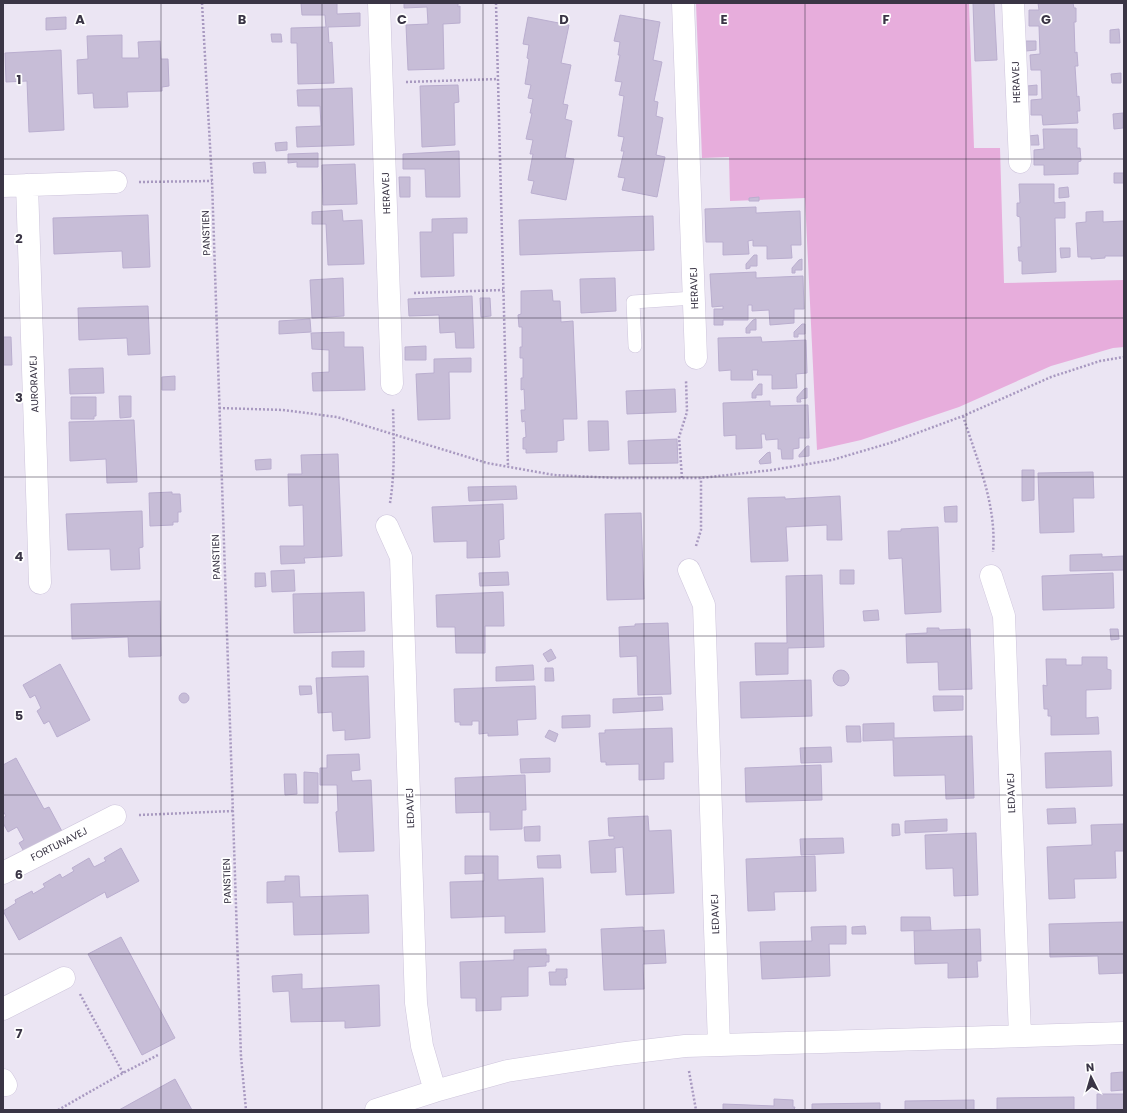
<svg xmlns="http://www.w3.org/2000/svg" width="1127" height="1113" font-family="Poppins,sans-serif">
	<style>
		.green { fill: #e7addc }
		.building { fill: #c7bdd7; stroke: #baaecf }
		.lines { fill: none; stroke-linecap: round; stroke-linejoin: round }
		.lane-casing { stroke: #cec5dc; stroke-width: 14 }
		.street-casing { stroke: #cec5dc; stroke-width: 23 }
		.path { stroke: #a899c0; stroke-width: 2.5; stroke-dasharray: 2 2; stroke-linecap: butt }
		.lane { stroke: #fff; stroke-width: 13 }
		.street { stroke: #fff; stroke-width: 22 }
		.grid { fill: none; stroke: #3a3545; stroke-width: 1; stroke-opacity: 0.55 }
		.labels { text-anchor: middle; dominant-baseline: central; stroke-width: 3.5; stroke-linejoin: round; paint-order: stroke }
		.street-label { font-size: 10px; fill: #3a3545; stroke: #fff }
		.grid-label { font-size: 13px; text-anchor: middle; font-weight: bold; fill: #3a3545; stroke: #fff; stroke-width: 3.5; stroke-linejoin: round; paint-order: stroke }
	</style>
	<rect width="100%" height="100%" fill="#ebe5f3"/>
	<path class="green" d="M696 3H969L974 148H1000L1004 283 1124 280V347L1113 348 1051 366 959 407 861 440 817 450 805 198 730 201 729 157 702 158Z"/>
	<path class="building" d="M301 3H337V14L360 13V26L328 27 329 43 332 42 334 83 298 84 297 43H291V28L326 27 325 15H302Z
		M404 3H458V7L460 6V23L443 24 444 69 408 70 406 25 428 24 427 7 404 8Z
		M973 3H994L997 60 975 61Z
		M1038 3H1073L1074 8H1076V22H1074L1075 53 1077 52 1078 66H1075L1077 97 1079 96 1080 111H1077L1078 123 1043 125 1042 115H1031V100L1042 99 1041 70H1031L1030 55 1040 54 1039 26H1029V10H1039Z
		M620 15 660 22 653 60 662 62 654 101 658 102 656 116 663 118 656 155 665 157 657 197 622 190 625 178 618 177 624 151H621L624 137 618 136 624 96 619 95 622 82 615 81 620 55H618L620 42 614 41Z
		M66 17V29L46 30V18Z
		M528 17 569 25 561 63 571 65 563 104 568 105 565 119 572 121 565 158 574 159 566 200 531 193 534 181 528 180 533 154H530L533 140 526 139 532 113H530L533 99 528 98 531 85 525 84 529 59 527 58 529 45 523 44Z
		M1119 29 1120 43H1110V30Z
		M271 34H281L282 42H272Z
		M122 35V58H139L138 42 160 41 161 59H168L169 86 162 87V91L127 92 128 107 94 108 93 93 78 94 77 60 88 59 87 36Z
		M1026 41H1036V50L1026 51Z
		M61 50 64 130 29 132 27 81 6 82 5 53Z
		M1121 73V83H1112L1111 74Z
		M458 85 459 102 454 103 455 145 422 147 420 86Z
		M1037 85V95H1028L1027 86Z
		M352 88 354 145 297 147 296 127 321 126 320 106H298L297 90Z
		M1123 113V128L1114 129 1113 114Z
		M1043 129H1077V148H1080L1081 161 1078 162V174L1044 175V165H1034V150L1044 149Z
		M1038 135 1039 145H1029L1028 136Z
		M287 142V150L276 151 275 143Z
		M459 151 460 197H426L425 169H403V154Z
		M318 153V167H297V162L288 163V154Z
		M265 162 266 173H254L253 163Z
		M355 164 357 204 323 205 322 165Z
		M1114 173H1124V183H1114Z
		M399 177H410V197H400Z
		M1019 184H1054V203L1065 202V218H1055L1056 272 1022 274V261H1019L1018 247H1021L1020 217 1017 216V203H1020Z
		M1068 187 1069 197 1059 198V188Z
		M759 197V201H749V198Z
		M756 207V213L800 211 801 245H791L792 258 767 259V246H753V240L748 241 749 254 723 255V242H706L705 209Z
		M342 210 343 221 362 220 364 264 328 265 326 224H312V212Z
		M1103 211V222L1124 221V256H1105V258L1091 259V257H1078L1076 223 1086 222V212Z
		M148 215 150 267 123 268 122 251 54 254 53 218Z
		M653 216 654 250 520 255 519 220Z
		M467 218V233H453L454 276 421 277 420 232H432V219Z
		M1060 248H1070V257L1061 258Z
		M754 255H757V266H750V268L746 269V264Z
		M802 259V270H795V273H792V268L799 260Z
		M756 272V278L803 276 804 309H794V323L770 325 769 310 752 311V305H748V320H723V325H714V309H723V306L712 307 710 274Z
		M343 278 344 316 312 318 310 280Z
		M615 278 616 311 581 313 580 279Z
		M552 290 553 301H560L561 322 573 321 577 419H563L564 440 557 441V452L526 453V449H523V438L526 437 525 421 522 422 521 410H525L524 389 521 390V378H523V358H520V347H522V327H519L518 315 521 314V291Z
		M472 296 474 348H456L455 332 440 333 439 315 409 316 408 299Z
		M480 298H490L491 316 481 317Z
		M148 306 150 354 128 355 127 338 79 340 78 308Z
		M310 319 311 332 279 334V321Z
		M756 319V330H750V333H746V328L753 320Z
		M802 324H805V334H798V337H794V332Z
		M344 332V347H363L365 390 313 391 312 373 329 372V350L312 349 311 333Z
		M3 337H11L12 365H3Z
		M761 337 762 342 806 340 807 373 796 374 797 388 772 389V375H757L758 370H752L753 380H731V370L719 371 718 338Z
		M426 346V360H405V347Z
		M471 358V372H449L450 419 418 420 416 374 434 373V359Z
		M103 368 104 393 70 394 69 369Z
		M175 376V390H162V377Z
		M759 384H762V395H756V398H752V393Z
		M807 388V398L800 399 801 402H797V397L804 389Z
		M675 389 676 412 627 414 626 391Z
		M119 396H131V417L120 418Z
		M71 397H96V416H94V419H71Z
		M770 401V406L808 405 809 438H799V448L793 449V459H782L781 449H778V439L766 440 765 434H761L762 448 736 449V435L724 436 723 403Z
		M134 420 137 482 107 483 106 459 70 461 69 422Z
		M588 421H608L609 450 589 451Z
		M677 439 678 463 629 464 628 441Z
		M807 446H809V456L799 457V455Z
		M770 452 771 463 760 464 759 461 767 453Z
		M338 454 342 556 304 558 305 563 281 564 280 546H304L303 505 289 506 288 474H302L301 455Z
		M271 459V469L256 470 255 460Z
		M1022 470H1034V500L1022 501Z
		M1093 472 1094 498H1073L1074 532 1040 533 1038 473Z
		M516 486 517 499 469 501 468 487Z
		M172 492V494H180L181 512H178V522H173V525L150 526 149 493Z
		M840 496 842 540H827V525L786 527 788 561 751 562 748 498 785 497V499Z
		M503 504 504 539 499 540 500 557 467 558V541L434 542 432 507Z
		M957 506V522H945L944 507Z
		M142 511 143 547 139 548 140 569 111 570 110 549 68 550 66 514Z
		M641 513 644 599 607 600 605 514Z
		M938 527 941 612 905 614 902 558 889 559 888 531H901V529Z
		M1102 554V557L1124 556V570L1070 571V555Z
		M294 570 295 591 272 592 271 571Z
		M840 570H854V584H840Z
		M508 572 509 585 480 586 479 573Z
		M255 573H265L266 586 255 587Z
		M1113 573 1114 608 1043 610 1042 576Z
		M822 575 824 647 788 648V674L756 675 755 643H787L786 576Z
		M364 592 365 631 294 633 293 594Z
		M503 592 504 626H485V653H456L455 627H437L436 595Z
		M160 601 161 656 129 657 128 637 72 639 71 604Z
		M878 610 879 620 864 621 863 611Z
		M668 623 671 694 638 695 637 656 620 657 619 627 635 626V624Z
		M927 628H939V630L970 629 972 689 939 690 938 662 907 663 906 634 927 633Z
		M1110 629H1118L1119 639 1111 640Z
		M551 649 556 658 548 662 543 654Z
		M364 651V667H332V652Z
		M1082 657H1107V669L1111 670V689L1086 690V718L1098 717 1099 734 1051 735V716H1048V709H1044L1043 685 1047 686 1046 659H1066V665H1082Z
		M60 664 90 720 57 737 49 721 44 724 37 711 41 708 35 695 30 698 23 685Z
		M533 665 534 680 496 681V667Z
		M545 668H553L554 681H545Z
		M833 678a8 8 0 1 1 16 0a8 8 0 1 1-16 0Z
		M368 676 370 738 345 740V730L333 731 332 712 318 713 316 678Z
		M811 680 812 716 741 718 740 682Z
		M299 686H311L312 694 300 695Z
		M535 686 536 719 517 720 518 735 488 736V733L479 734V721H472V725H460V722H455L454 689Z
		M179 698a5 5 0 1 1 10 0a5 5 0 1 1-10 0Z
		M933 696H963V710L934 711Z
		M662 697 663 710 613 713V699Z
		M590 715V727L562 728V716Z
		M894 723V738L972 736 974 798 946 799 945 775 894 776 893 740 863 741V724Z
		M846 726H860L861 742H847Z
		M672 728 673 762H664V779L639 780V764L606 765V762H601L599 733H605V730Z
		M549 730 558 734 555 742 545 737Z
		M831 747 832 762 801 763 800 748Z
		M1111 751 1112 786 1046 788 1045 753Z
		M359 754 360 770 351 771 352 781 371 780 374 851 339 852 336 812 338 811 337 785H320V768H327V755Z
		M16 758 44 809 49 807 64 835 26 855 19 843 24 840 17 827 8 832 3 823V818L6 816 3 811V765Z
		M550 758V772L521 773 520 759Z
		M821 765 822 800 746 802 745 768Z
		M304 772 318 773V803H304Z
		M284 774H296L297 794 285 795Z
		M525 775 526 810H522V829L490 830V812L456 813 455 778Z
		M1075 808 1076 823 1048 824 1047 809Z
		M648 816 649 831 671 830 674 893 626 895 623 847 615 848 616 872 591 873 589 841 614 839V836H609L608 818Z
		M947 819V831L905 833V821Z
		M892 824H899L900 835 892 836Z
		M1124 824V851H1115L1116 878 1074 879 1075 898 1049 899 1047 847 1092 845 1091 825Z
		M540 826V841H525L524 827Z
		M976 833 978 895 954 896 953 868 926 869 925 835Z
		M843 838 844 853 801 855 800 839Z
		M121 848 139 881 107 898 105 892 19 940 3 911 16 903 15 900 32 891 33 894 45 887 43 884 60 874 62 878 74 871 72 868 89 858 94 867 106 861 104 858Z
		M560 855 561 868H538L537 856Z
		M465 856H498V880L543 878 545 932 505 933V916L451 918 450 882 484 881V873L465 874Z
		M815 856 816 891 774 892 775 910 748 911 746 859Z
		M285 876H299L300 897 368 895 369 933 294 935 293 902 267 903V882L285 881Z
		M901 917H930L931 930 901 931Z
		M1124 922V973L1099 974 1098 956 1050 957 1049 924Z
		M846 926V944H829L830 976 762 979 760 942 812 941 811 927Z
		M865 926 866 934H852V927Z
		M643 927V931L664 930 666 963 643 964 644 989 604 990 601 929Z
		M980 929 981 961H977L978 977 948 978V963L915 964 914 931Z
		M121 937 175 1038 142 1055 88 954Z
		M546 949V955H549V962H546V966L528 967V996L501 997V1010L476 1011V998H461L460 962 514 960V950Z
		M556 969H567V978H565L566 985H550L549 972H556Z
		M302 974V989L379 985 380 1026 345 1028V1021L291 1022 289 991 273 992 272 976Z
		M1123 1072V1090L1111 1091V1073Z
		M175 1079 192 1110H119Z
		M1097 1094H1124V1110H1097Z
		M1074 1097V1110H997V1098Z
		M774 1099 793 1100V1107H795L794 1110H723V1104L774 1106Z
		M974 1100V1110H905V1101Z
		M880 1103V1110H812V1104Z"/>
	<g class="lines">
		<defs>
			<path id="lane" d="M635 346 633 302 694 298"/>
			<path id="street" d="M379 3 392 384
				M683 3 696 358
				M1013 3 1020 162
				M27 185 40 583
				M3 186 116 182
				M387 526 401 557 416 1003 422 1046 435 1091
				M689 570 704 605 719 1045
				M991 576 1004 616 1020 1036
				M3 873 115 816
				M3 1009 64 978
				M3 1080 6 1085
				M376 1110 435 1091 507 1071 618 1054 685 1046 1124 1033"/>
		</defs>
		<use href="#lane" class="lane-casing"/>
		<use href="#street" class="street-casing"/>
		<path class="path" d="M202 3 212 181 241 1057 246 1110
			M496 3 508 467
			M406 82 498 79
			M139 182 212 181
			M414 293 503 290
			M219 408 283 410 337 417 487 463 554 475 616 478H701L772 470 832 460 890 443 963 416 1051 377 1100 361 1124 357
			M963 416C977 460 997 505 993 552
			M682 478 679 437 687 412 686 380
			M390 503C395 472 394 440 393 408
			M696 546 701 530V478
			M139 815 233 811
			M80 994 123 1073
			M689 1071 696 1110
			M58 1110 123 1073 158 1055"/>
		<use href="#lane" class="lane"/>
		<use href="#street" class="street"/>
	</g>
	<path class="grid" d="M161 3V1110M322 3V1110M483 3V1110M644 3V1110M805 3V1110M966 3V1110M3 159H1124M3 318H1124M3 477H1124M3 636H1124M3 795H1124M3 954H1124"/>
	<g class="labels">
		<g class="street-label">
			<text transform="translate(1016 82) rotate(-92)">HERAVEJ</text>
			<text transform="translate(386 193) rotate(-92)">HERAVEJ</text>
			<text transform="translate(206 233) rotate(-92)">PANSTIEN</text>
			<text transform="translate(694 288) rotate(-92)">HERAVEJ</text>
			<text transform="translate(34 384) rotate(-92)">AURORAVEJ</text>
			<text transform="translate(216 557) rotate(-92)">PANSTIEN</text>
			<text transform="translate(1011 793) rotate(-92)">LEDAVEJ</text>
			<text transform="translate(410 808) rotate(-92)">LEDAVEJ</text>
			<text transform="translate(59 844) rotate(-27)">FORTUNAVEJ</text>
			<text transform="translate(227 881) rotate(-92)">PANSTIEN</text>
			<text transform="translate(715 914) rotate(-92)">LEDAVEJ</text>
		</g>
	</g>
	<g class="grid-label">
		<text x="80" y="24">A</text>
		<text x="242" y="24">B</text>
		<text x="402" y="24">C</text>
		<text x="564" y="24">D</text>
		<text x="724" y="24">E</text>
		<text x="886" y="24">F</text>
		<text x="1046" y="24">G</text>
		<text x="19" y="84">1</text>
		<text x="19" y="243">2</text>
		<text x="19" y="402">3</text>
		<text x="19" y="561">4</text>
		<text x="19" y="720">5</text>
		<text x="19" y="879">6</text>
		<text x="19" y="1038">7</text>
	</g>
	<rect width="1127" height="1113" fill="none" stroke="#3a3545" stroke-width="8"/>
	<g transform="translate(1091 1077) rotate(355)" stroke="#ffffff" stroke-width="3" paint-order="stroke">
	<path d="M0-3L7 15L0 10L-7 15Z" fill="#3a3545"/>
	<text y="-6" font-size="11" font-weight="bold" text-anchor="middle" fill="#3a3545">N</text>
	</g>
</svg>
